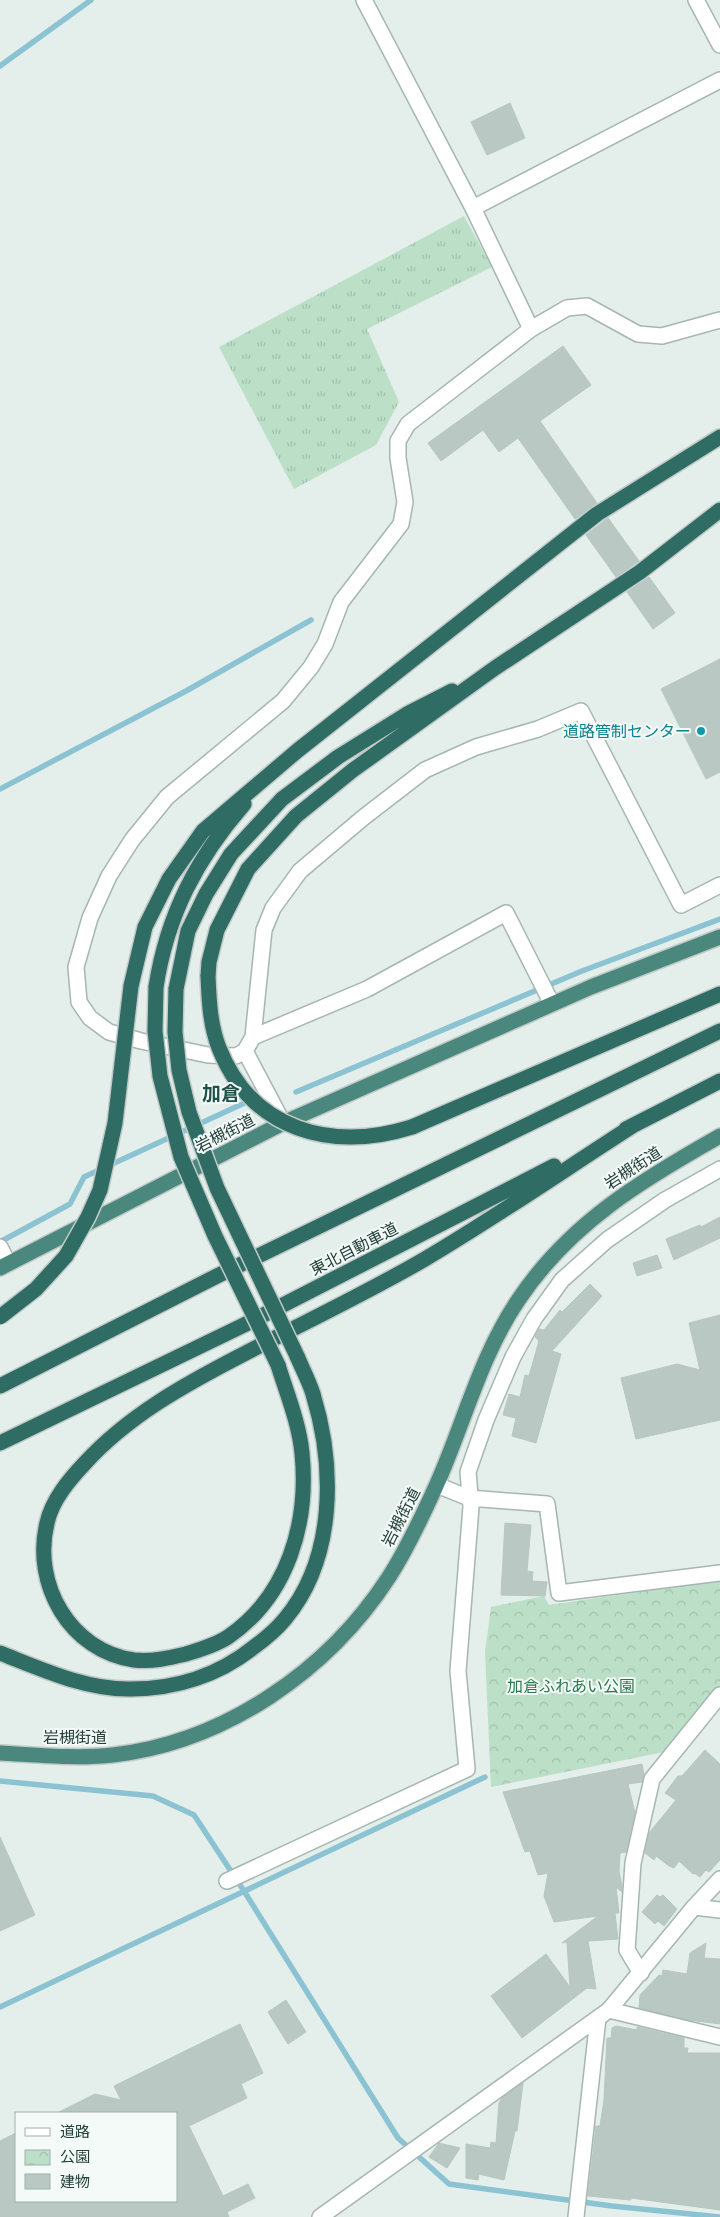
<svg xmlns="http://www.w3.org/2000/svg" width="720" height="2217" font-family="Raleway,'Noto Sans JP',sans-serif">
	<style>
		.grass { fill: url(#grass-tufts) }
		.park { fill: url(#park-crowns) }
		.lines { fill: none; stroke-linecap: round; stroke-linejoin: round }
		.stream { stroke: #8bc3d3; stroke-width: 5.5 }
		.building { fill: #b9c8c3; stroke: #b6c7c1 }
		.minor-casing { stroke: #a6b6b2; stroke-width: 18 }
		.tertiary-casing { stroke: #a6b6b2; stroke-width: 18 }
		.trunk-casing { stroke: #c1cac8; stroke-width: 18 }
		.motorway-casing { stroke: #c1cac8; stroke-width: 18 }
		.minor { stroke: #fff; stroke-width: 15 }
		.tertiary { stroke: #fff; stroke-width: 15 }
		.trunk { stroke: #4a887e; stroke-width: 15 }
		.motorway { stroke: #2e6c64; stroke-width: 15 }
		.motorway-bridge-casing { stroke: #c1cac8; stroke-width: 18; stroke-linecap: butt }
		.motorway-bridge { stroke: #2e6c64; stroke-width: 15 }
		.culture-dot { fill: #0f9aa8; stroke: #f4faf7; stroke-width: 2 }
		.labels { text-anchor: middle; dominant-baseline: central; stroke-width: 4; stroke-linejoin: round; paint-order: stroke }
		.culture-label { font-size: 16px; fill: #0d838f; stroke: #f4faf7; text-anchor: end }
		.street-label { font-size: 16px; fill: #23403a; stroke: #f4faf7 }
		.park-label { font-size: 16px; fill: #2c774e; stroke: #f4faf7 }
		.quarter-label { font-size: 19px; font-weight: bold; fill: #1e5249; stroke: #f4faf7 }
	</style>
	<defs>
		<pattern id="grass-tufts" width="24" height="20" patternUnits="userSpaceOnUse" patternTransform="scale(1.25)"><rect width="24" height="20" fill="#bcdfc8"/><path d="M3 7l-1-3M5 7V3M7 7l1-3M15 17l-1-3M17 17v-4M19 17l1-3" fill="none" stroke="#a1c0ad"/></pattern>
		<pattern id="park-crowns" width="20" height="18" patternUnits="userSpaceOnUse" patternTransform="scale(1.25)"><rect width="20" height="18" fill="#bcdfc8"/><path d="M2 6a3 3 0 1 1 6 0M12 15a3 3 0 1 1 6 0" fill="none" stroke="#a1c0ad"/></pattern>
	</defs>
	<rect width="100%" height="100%" fill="#e4eeea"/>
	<path class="grass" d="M464 216 492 267 367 329 399 402 376 445 294 489 219 347Z"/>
	<path class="park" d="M720 1580V1689L696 1719 664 1752 491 1787 485 1652 491 1607 544 1596 549 1605Z"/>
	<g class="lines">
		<path class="stream" d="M0 66 91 0
			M0 789 186 691 311 620
			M296 1092 582 971 720 919
			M0 1242 70 1204 84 1177 251 1100
			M0 1781 153 1796 194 1815 244 1891 398 2138 449 2184 612 2206 720 2217
			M0 2007 485 1777"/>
	</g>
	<path class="building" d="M510 103 525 138 487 155 471 122Z
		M563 346 591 385 540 421 597 503 575 519 518 438 499 452 483 430 441 461 428 443Z
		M608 518 639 561 616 577 586 535Z
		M649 577 675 613 653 629 627 592Z
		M720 659V772L706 779 661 689Z
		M720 1217V1238L674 1260 666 1239 700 1225 701 1227Z
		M657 1255 662 1268 637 1276 633 1263Z
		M590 1284 602 1296 552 1351 561 1354 536 1443 512 1436 516 1418 503 1415 509 1394 520 1397 525 1375 529 1376 539 1341 535 1337 539 1329 544 1330 560 1310 562 1312Z
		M720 1315V1420L636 1439 621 1378 677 1364 700 1370 689 1323Z
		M505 1523 531 1525 527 1571 533 1572 532 1581 547 1582 545 1596 501 1595Z
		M705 1750 720 1764V1860L709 1872 706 1870 700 1877 694 1873 693 1874 679 1861 674 1868 669 1866 656 1856 654 1860 645 1853 649 1833 676 1800 665 1793 678 1776H682Z
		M642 1764 644 1775 642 1782 628 1784 635 1813 626 1852 620 1853 619 1871 622 1886V1892L616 1887 619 1913H615L618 1939 588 1941 596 1989 587 1988 522 2038 491 1996 546 1954 570 1987 567 1942 562 1943 598 1916 554 1922 544 1896 548 1873 538 1875 530 1851 525 1852 503 1792Z
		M0 1837 35 1915 0 1931Z
		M657 1895 660 1897 663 1895 677 1909 664 1926 658 1921 655 1924 642 1912Z
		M706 1943 704 1958 720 1959V2024L688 2020 639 2008 640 1995 659 1975 662 1976 663 1970 687 1974 690 1953Z
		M286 2000 306 2032 288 2044 268 2012Z
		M240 2024 263 2073 241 2084 247 2098 189 2126 223 2196 248 2184 255 2198 227 2212 229 2217H0V2141L16 2133V2201H176V2113H57L95 2094 121 2100 114 2086Z
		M616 2026 637 2030V2027L684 2038V2048H688L687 2053H720V2210L631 2198V2200L588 2196 596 2126H600L604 2100 607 2038H611L612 2028Z
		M523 2083 517 2131H515L504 2180 479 2174 478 2180 466 2178V2144L490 2148 491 2142 496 2143 499 2103 502 2098Z
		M439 2143 460 2148 447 2168 429 2157Z"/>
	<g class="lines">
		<defs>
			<path id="minor" d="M364 0 473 208 531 329
				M696 0 720 45
				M473 208 720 80
				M720 320 662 336 638 334 587 306 567 308 531 329 408 424 398 441V458L405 502 401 524 341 602 325 644 311 667 283 701 167 797 132 840 109 876 90 918 76 967 79 1002 90 1018 109 1032 141 1041 208 1055 236 1056 245 1051 253 1037 264 930 273 908 300 871 364 817 425 770 476 747 538 729 581 711 681 905 720 885
				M253 1037 367 989 506 913 552 1004
				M245 1051 283 1123
				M0 1247 8 1263
				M437 1485 469 1498 547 1504 559 1593 720 1573
				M227 1881 467 1769 458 1671 471 1507 468 1472 486 1420 513 1357 534 1319 562 1280 607 1240 665 1200 720 1169
				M694 1907 720 1910
				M641 1973 627 1950 633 1863 652 1779 720 1695
				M609 2010 720 2037
				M576 2217 598 2018"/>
			<path id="tertiary" d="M320 2217 609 2010 694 1907 720 1879"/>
			<path id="trunk" d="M0 1268 283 1123 591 987 720 937
				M0 1753C38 1755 75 1759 113 1755 225 1742 328 1671 389 1577 407 1549 422 1517 436 1486 464 1424 480 1356 519 1299 570 1223 642 1180 720 1136"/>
			<path id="motorway" d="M208 976 209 962 217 930 248 869 296 816 353 770 495 668 640 572 720 510
				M131 986 145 927 169 879 203 831 297 751 597 514 720 437
				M156 987C167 915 197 858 244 804
				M176 989 188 931 206 894 231 854 282 799 338 757 407 714 452 691
				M412 1127 720 994
				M626 1129 720 1081
				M278 1365C287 1394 299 1423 302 1453 309 1523 288 1596 228 1637 216 1645 199 1650 186 1654 169 1658 152 1662 134 1660 70 1651 32 1584 47 1523 52 1500 69 1480 85 1463 128 1416 184 1385 240 1356 301 1324 365 1294 425 1259 496 1217 564 1170 634 1125
				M0 1386 217 1276 720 1031
				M0 1443 244 1325 554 1166
				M0 1653C41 1669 86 1690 131 1689 176 1689 219 1675 254 1647 265 1639 276 1630 285 1619 336 1558 335 1466 313 1394 309 1381 302 1368 297 1356"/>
		</defs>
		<use href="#minor" class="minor-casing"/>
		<use href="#tertiary" class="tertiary-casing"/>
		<use href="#trunk" class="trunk-casing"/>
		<use href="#motorway" class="motorway-casing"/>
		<use href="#minor" class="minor"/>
		<use href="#tertiary" class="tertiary"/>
		<use href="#trunk" class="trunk"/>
		<use href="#motorway" class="motorway"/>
		<defs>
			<path id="motorway-bridge" d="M208 976C209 1000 210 1025 219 1048 252 1131 332 1152 412 1127
				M156 987 155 1031 160 1076 181 1157 215 1236 278 1365
				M176 989 175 1032 179 1070 189 1112 217 1188 297 1356
				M0 1317 36 1289 66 1256 88 1217 100 1190 115 1123 131 986"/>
		</defs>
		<use href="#motorway-bridge" class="motorway-bridge-casing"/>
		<use href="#motorway-bridge" class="motorway-bridge"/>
	</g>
	<circle class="culture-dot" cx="701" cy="731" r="5"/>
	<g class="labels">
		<g class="culture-label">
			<text x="691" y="731">道路管制センター</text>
		</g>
		<g class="street-label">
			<text transform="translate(225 1133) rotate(-27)">岩槻街道</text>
			<text transform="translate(633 1168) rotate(-33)">岩槻街道</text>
			<text transform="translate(354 1249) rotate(-27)">東北自動車道</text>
			<text transform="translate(401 1517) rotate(-63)">岩槻街道</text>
			<text x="75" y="1737">岩槻街道</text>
		</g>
		<g class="park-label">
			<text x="571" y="1686">加倉ふれあい公園</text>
		</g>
		<g class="quarter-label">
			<text x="221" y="1093">加倉</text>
		</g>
	</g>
	<rect x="15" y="2112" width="162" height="90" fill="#f4faf7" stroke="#a0b0ab"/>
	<rect x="25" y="2128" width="25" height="8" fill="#ffffff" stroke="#a0b0ab"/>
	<text x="60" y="2137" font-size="15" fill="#23403a">道路</text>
	<rect x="25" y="2150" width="25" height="15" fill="url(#park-crowns)" stroke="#a0b0ab"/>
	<text x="60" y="2162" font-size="15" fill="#23403a">公園</text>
	<rect x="25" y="2174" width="25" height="15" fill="#b9c8c3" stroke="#a0b0ab"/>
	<text x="60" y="2187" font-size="15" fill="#23403a">建物</text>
</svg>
